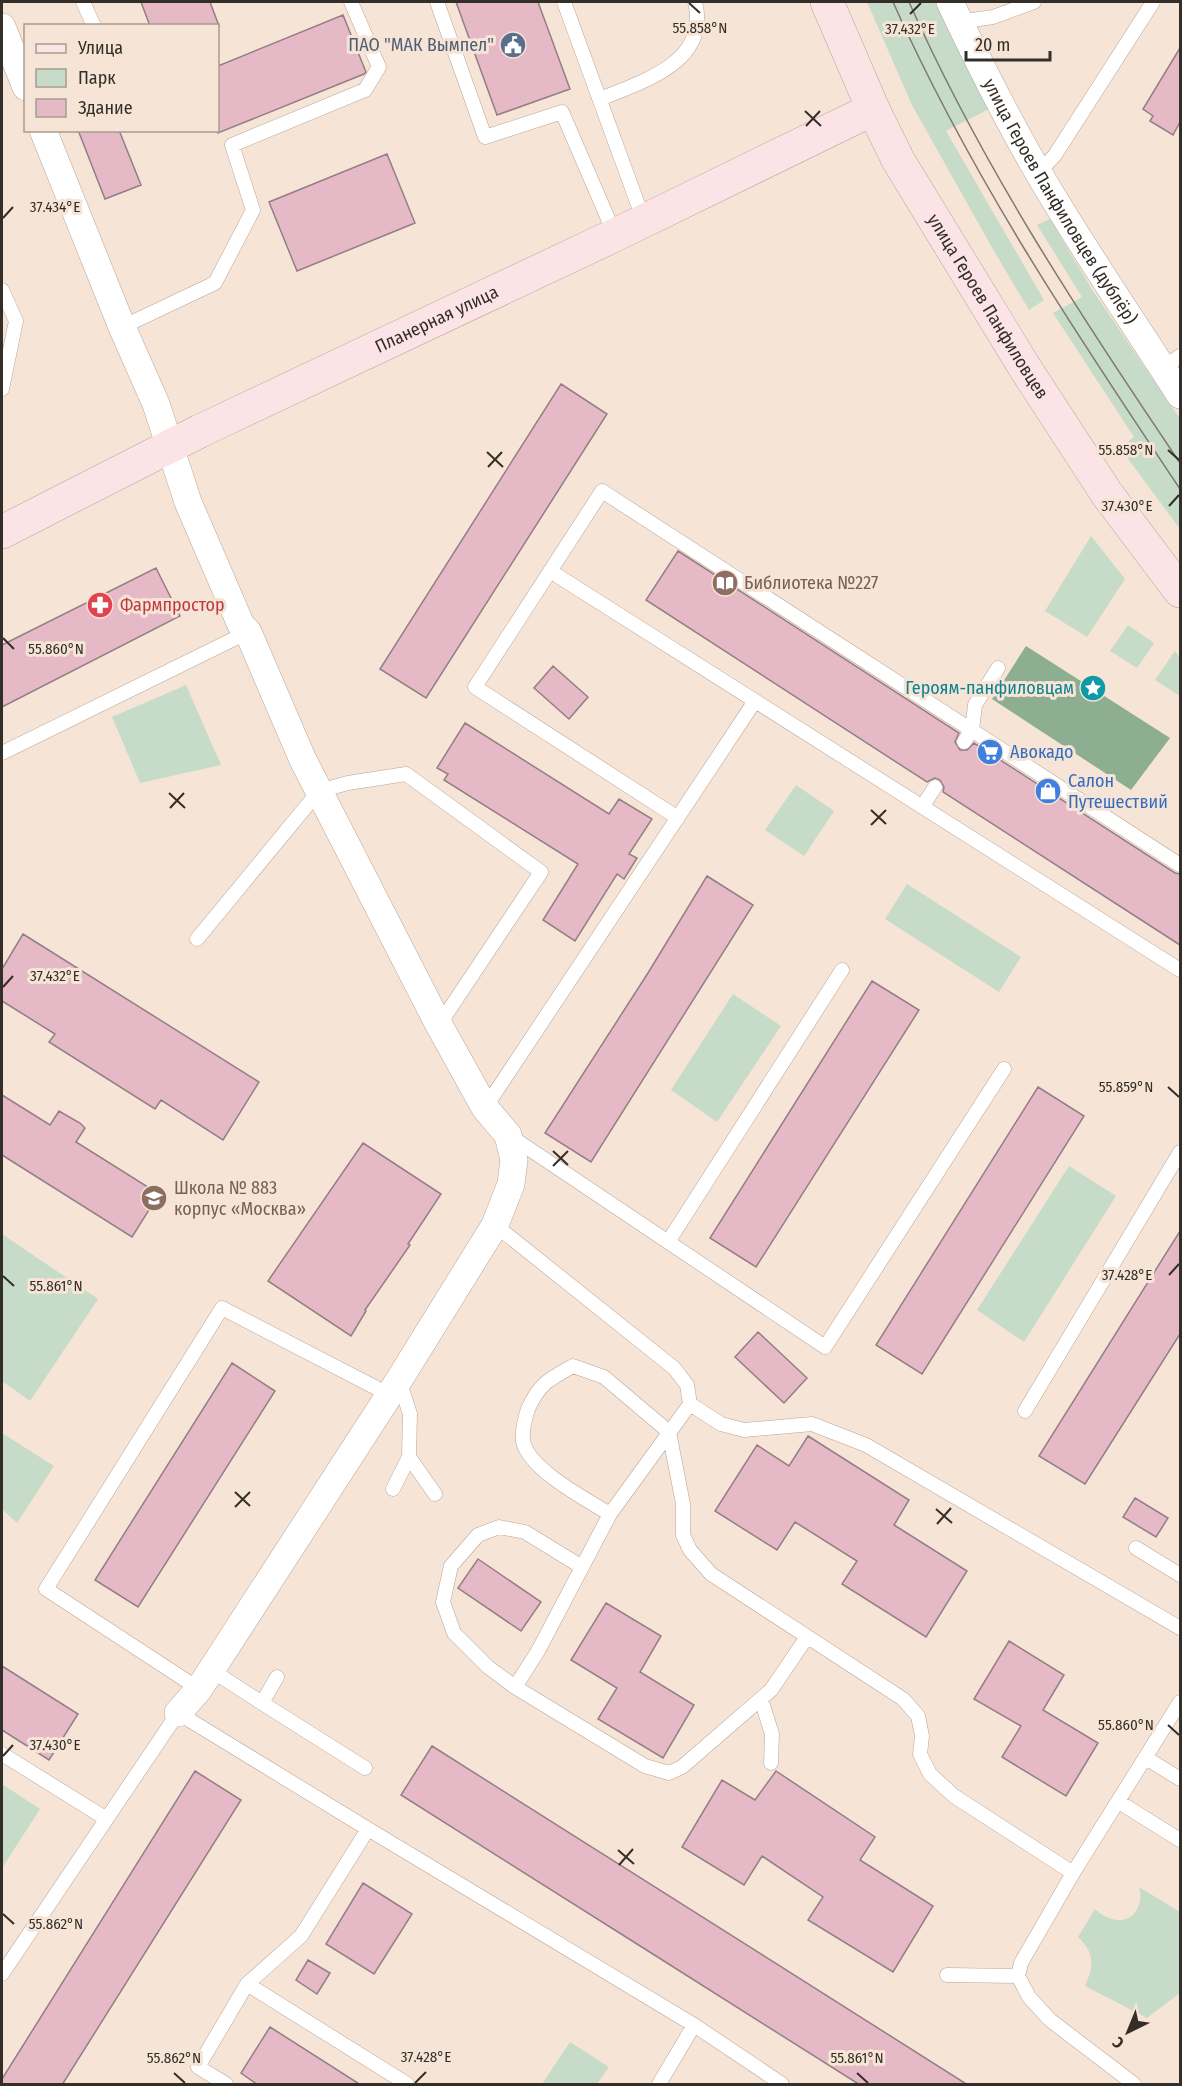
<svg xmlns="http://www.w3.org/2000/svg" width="1182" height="2086" font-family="'Fira Sans Condensed',sans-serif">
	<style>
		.green { fill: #c6dbc8 }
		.forest { fill: #8dae91 }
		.building { fill: #e6b9c7; stroke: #937e85; stroke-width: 1.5 }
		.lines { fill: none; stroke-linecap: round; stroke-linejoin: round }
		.lane-casing { stroke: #b6a699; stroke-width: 15 }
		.street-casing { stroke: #b6a699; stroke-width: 28 }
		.secondary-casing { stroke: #b6a699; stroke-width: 34 }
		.lane { stroke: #fff; stroke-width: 14 }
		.street { stroke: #fff; stroke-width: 27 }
		.secondary { stroke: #fbe3e6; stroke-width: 33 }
		.tram { stroke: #82786e; stroke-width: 1.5 }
		.ticks { fill: none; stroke: #342e28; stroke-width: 2 }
		.labels { text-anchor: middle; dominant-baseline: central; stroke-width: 6; stroke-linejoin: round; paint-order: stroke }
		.service-label { font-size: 18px; fill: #4e5e75; stroke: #f6e5d6; text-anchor: end }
		.street-label { font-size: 18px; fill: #342e28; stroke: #f6e5d6 }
		.education-label { font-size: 18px; fill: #785e54; stroke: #f6e5d6; text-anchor: start }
		.health-label { font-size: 18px; fill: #be3a42; stroke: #f6e5d6; text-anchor: start }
		.culture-label { font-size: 18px; fill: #0d838f; stroke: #f6e5d6; text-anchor: end }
		.shop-label { font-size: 18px; fill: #366cbe; stroke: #f6e5d6; text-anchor: start }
		.ticks-label { font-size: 15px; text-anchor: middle; fill: #342e28; stroke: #f6e5d6; stroke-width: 6; stroke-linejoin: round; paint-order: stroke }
	</style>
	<rect width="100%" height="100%" fill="#f6e5d6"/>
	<path class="green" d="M867 2H938L989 109 946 131 1044 300 1029 310 994 251 912 105Z
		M1050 219 1093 291 1180 419V529L1120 448 1134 437 1053 313 1082 297 1037 225Z
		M1091 536 1125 579 1087 637 1045 611Z
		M1128 625 1154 643 1137 668 1110 651Z
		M1175 651 1180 658V696L1155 680Z
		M186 685 221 765 140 783 112 717Z
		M796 785 834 811 804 856 765 830Z
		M907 884 1021 957 999 992 885 919Z
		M733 994 781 1026 717 1122 671 1090Z
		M1069 1166 1116 1196 1024 1342 977 1310Z
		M2 1234 98 1299 30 1401 2 1381Z
		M2 1433 54 1466 17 1523 2 1509Z
		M2 1784 40 1809 2 1868Z
		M1139 1887 1180 1912V1993L1147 2018 1085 1986C1094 1966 1095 1953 1078 1937L1095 1909C1098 1911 1102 1916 1107 1917 1129 1928 1145 1908 1139 1887Z
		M570 2042 609 2067 597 2084H542Z"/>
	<path class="forest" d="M1026 646 1170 738 1131 790 992 699Z"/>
	<path class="building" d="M141 2H210L219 26H150Z
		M456 2H538L570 89 497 115Z
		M343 15 366 72 364 74 218 133V66Z
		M1180 48V122L1173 135 1150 121 1153 116 1143 109Z
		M78 130H119L141 185 105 199Z
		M387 154 415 223 297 271 269 202Z
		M561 384 607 414 426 698 380 669Z
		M678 551 959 733 955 742 960 750H967L974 743 1175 873 1180 874V945L943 792 944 787 940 780 935 778 927 782 646 600Z
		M156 568 180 616 2 707V645Z
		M553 666 588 697 569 719 534 688Z
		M465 723 609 814 619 799 652 819 629 854 637 858 624 879 617 874 575 941 543 920 578 864 444 780 448 774 437 768Z
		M707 876 753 905 591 1162 545 1133 648 973Z
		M23 934 259 1082 223 1140 161 1100 155 1109 49 1042 55 1034 2 1001V969Z
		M872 981 919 1010 756 1267 710 1238Z
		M1038 1087 1084 1116 922 1374 876 1345Z
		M2 1095 50 1125 59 1111 80 1123 85 1128 76 1142 159 1194 132 1237 2 1155Z
		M363 1143 441 1194 408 1244 410 1245 365 1310 366 1311 351 1336 268 1281Z
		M1180 1231V1334L1085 1484 1039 1456Z
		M758 1332 807 1378 784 1403 735 1357Z
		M232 1363 275 1391 138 1607 95 1580Z
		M808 1436 909 1500 894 1525 967 1571 926 1637 842 1584 857 1561 795 1522 777 1550 715 1511 757 1445 789 1466Z
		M1135 1498 1168 1518 1156 1537 1123 1517Z
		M478 1559 541 1602 521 1631 458 1588Z
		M606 1603 661 1636 640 1672 694 1705 663 1758 598 1719 617 1688 571 1660Z
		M1009 1641 1064 1675 1043 1710 1098 1743 1066 1796 1002 1757 1021 1726 974 1699Z
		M2 1666 78 1714 49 1760 2 1730Z
		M432 1746 968 2085H860L656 1956 401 1795Z
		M195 1771 241 1800 62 2085H2V2079Z
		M776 1771 875 1837 860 1860 933 1906 893 1972 808 1920 823 1897 762 1856 744 1885 682 1847 722 1780 755 1800Z
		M363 1883 412 1914 374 1974 326 1944Z
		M308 1960 330 1973 317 1994 296 1980Z
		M270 2027 361 2085H258L241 2073Z"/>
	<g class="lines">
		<defs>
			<path id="lane" d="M83 2 94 26
				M437 2 485 137 562 112 615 235
				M564 2 644 221
				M959 22 993 17 1034 2
				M600 99C644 81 710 62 695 2
				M1038 173 1055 155 1153 2
				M2 290 16 321 2 389
				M122 327 215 283 253 210 232 145 365 90 379 67 351 2
				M1163 368 1180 356
				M550 571 1180 970
				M964 742 972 730 975 705 998 668
				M2 753 248 632
				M922 807 935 787
				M678 818 475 687 602 491 1180 865
				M197 939 319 791 348 783 406 774 541 872 439 1025
				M485 1108 755 701
				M510 1136 825 1347 1004 1069
				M495 1225 674 1368 687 1385 690 1404 610 1514 538 1651 515 1687
				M668 1242 842 970
				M399 1380 410 1414 409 1457 435 1494
				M690 1404 721 1424 744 1430 812 1424 866 1445 1180 1628
				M1025 1411 1180 1152
				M393 1489 409 1457
				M610 1514C587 1500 528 1469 523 1441 522 1431 525 1418 528 1409 539 1384 549 1379 573 1366L604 1377 669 1432 683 1504V1535L690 1550 711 1574 903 1699 918 1716 922 1736 920 1754 930 1774 954 1796 1073 1873
				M1136 1548 1180 1575
				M582 1567 525 1532 499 1527 478 1535 451 1566 443 1602 454 1633 488 1667 515 1687 645 1766 669 1773 682 1767 771 1690 807 1637
				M211 1670 262 1703 277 1677
				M199 1689 46 1589 222 1308 390 1395
				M761 1699 772 1734 771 1763
				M262 1703 365 1768
				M2 1754 105 1818
				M1146 1758 1180 1779
				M1119 1802 1180 1840
				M368 1829 694 2025 782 2084
				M2 1974 178 1713 368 1829 301 1936 247 1984 198 2067 226 2084
				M947 1975 1018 1976
				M247 1984 407 2084
				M659 2084 694 2025
				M1134 2084 1050 2020 1029 1997 1018 1976 1021 1963 1073 1873 1180 1702"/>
			<g id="street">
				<path id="s1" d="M950 2C977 59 1006 117 1038 172 1082 248 1133 321 1180 395"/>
				<path d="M2 27 26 87"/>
				<path d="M43 130 122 327 156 404 188 502 241 625 248 632 303 760 439 1025 485 1108 508 1135 514 1160 511 1184 495 1225 399 1380 199 1689 178 1713"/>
			</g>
			<g id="secondary">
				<path id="s2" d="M827 2 873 109 898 160 1025 368 1107 494 1180 591"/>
				<path id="s3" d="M2 532 200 431 615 235 873 109"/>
			</g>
		</defs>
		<use href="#lane" class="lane-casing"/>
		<use href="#street" class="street-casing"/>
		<use href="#secondary" class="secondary-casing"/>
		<use href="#lane" class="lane"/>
		<use href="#street" class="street"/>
		<use href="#secondary" class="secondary"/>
		<path class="tram" d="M893 2C970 175 1075 332 1180 489
			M909 2C982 166 1080 315 1180 463"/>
	</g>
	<path class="ticks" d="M689 3 700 13M910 14 921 3M805 111 821 126M806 126 820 111M3 218 13 207M1168 450 1179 460M487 452 503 467M488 467 502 452M1169 506 1179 495M3 638 14 649M169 793 185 808M170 808 184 793M871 810 886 824M871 825 886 810M3 987 13 976M1168 1087 1179 1097M553 1151 568 1165M553 1166 568 1151M1169 1275 1179 1264M3 1276 14 1286M235 1492 250 1506M235 1507 250 1492M936 1509 952 1523M937 1524 951 1508M1168 1725 1179 1735M3 1756 13 1745M618 1850 634 1864M619 1865 633 1849M3 1914 14 1924M174 2073 185 2083M857 2073 868 2083M415 2083 426 2072"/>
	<defs>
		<symbol id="civic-disc" viewBox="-11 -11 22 22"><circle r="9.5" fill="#5c6f8a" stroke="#f6e5d6"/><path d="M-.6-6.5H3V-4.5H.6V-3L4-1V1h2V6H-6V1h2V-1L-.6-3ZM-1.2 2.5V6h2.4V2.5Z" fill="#fff"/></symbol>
		<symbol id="library-disc" viewBox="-11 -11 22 22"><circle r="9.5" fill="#8d6e63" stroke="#f6e5d6"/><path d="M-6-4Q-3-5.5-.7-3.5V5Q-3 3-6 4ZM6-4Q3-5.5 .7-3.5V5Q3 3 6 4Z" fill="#fff"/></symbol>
		<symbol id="pharmacy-disc" viewBox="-11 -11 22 22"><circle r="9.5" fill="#e0444e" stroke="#f6e5d6"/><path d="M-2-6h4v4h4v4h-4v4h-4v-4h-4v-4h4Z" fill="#fff"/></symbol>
		<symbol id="sight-disc" viewBox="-11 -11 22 22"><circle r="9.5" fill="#0f9aa8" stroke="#f6e5d6"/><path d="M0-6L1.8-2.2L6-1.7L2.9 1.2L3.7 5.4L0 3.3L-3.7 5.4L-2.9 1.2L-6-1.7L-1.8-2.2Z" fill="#fff"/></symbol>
		<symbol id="supermarket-disc" viewBox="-11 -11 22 22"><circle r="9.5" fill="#3f7fe0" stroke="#f6e5d6"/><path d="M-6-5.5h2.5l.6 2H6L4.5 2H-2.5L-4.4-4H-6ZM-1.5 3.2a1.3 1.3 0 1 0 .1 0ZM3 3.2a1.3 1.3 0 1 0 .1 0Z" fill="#fff"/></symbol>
		<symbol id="shop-disc" viewBox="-11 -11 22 22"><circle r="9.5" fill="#3f7fe0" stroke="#f6e5d6"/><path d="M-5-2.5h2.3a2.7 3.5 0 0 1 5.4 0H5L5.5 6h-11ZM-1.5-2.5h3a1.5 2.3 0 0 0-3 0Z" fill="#fff"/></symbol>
		<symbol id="school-disc" viewBox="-11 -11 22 22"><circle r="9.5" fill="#8d6e63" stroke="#f6e5d6"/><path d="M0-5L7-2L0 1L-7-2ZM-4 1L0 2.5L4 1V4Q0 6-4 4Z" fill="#fff"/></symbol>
	</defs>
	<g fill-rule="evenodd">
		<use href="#civic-disc" x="498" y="30" width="30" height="30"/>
		<use href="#library-disc" x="710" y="568" width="30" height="30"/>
		<use href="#pharmacy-disc" x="85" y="590" width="30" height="30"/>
		<use href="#sight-disc" x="1078" y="673" width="30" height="30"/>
		<use href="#supermarket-disc" x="975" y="737" width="30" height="30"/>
		<use href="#shop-disc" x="1033" y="776" width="30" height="30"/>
		<use href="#school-disc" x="139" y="1183" width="30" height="30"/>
	</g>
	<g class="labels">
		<g class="service-label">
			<text x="494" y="45">ПАО "МАК Вымпел"</text>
		</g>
		<g class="street-label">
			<text stroke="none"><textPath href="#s1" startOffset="228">улица Героев Панфиловцев (дублёр)</textPath></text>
			<text stroke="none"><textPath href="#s2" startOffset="345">улица Героев Панфиловцев</textPath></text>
			<text stroke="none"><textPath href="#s3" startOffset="484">Планерная улица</textPath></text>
		</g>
		<g class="education-label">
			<text x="744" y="583">Библиотека №227</text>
			<text x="174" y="1188">Школа № 883<tspan x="174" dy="21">корпус «Москва»</tspan></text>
		</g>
		<g class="health-label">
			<text x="120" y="605">Фармпростор</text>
		</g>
		<g class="culture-label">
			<text x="1074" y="688">Героям-панфиловцам</text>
		</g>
		<g class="shop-label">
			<text x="1010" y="752">Авокадо</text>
			<text x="1068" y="781">Салон<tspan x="1068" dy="21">Путешествий</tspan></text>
		</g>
	</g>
	<g class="ticks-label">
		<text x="700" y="33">55.858°N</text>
		<text x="910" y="34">37.432°E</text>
		<text x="55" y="212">37.434°E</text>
		<text x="1126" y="455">55.858°N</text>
		<text x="1127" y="511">37.430°E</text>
		<text x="56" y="654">55.860°N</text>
		<text x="55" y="981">37.432°E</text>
		<text x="1126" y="1092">55.859°N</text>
		<text x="1127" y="1280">37.428°E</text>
		<text x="56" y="1291">55.861°N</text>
		<text x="1126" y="1730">55.860°N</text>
		<text x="55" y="1750">37.430°E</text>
		<text x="56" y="1929">55.862°N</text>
		<text x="426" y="2062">37.428°E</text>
		<text x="174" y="2063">55.862°N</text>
		<text x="857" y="2063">55.861°N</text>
	</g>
	<rect width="1182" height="2086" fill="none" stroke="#342e28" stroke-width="6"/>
	<rect x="24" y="24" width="195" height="108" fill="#f6e5d6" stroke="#a89c90" stroke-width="1.5"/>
	<rect x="36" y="44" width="30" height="9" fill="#fbe3e6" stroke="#a89c90" stroke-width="1.5"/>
	<text x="78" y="54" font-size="18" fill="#342e28">Улица</text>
	<rect x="36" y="69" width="30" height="18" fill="#c6dbc8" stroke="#a89c90" stroke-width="1.5"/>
	<text x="78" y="84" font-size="18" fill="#342e28">Парк</text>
	<rect x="36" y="99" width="30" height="18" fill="#e6b9c7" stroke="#a89c90" stroke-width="1.5"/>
	<text x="78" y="114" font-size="18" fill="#342e28">Здание</text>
	<g transform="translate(1128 2032) rotate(223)" stroke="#f6e5d6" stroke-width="4.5" paint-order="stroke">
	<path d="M0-4.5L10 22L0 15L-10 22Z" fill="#342e28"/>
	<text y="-9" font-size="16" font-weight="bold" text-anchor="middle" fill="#342e28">С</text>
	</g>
	<path d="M966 51v9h84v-9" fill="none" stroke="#342e28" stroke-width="3"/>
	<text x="975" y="51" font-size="18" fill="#342e28" stroke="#f6e5d6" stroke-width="4.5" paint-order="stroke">20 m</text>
</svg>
